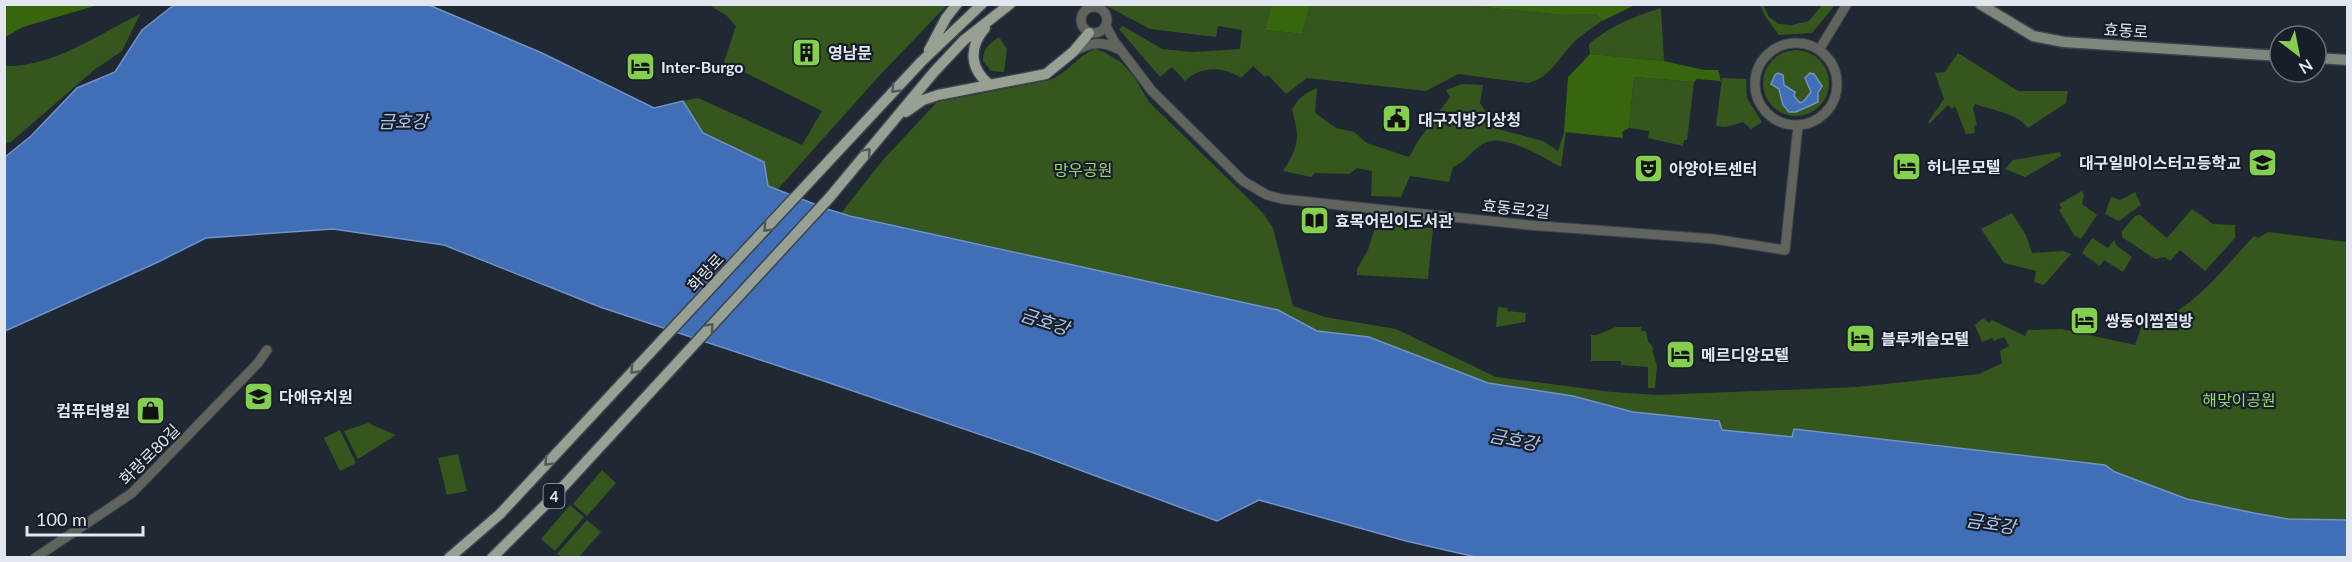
<svg xmlns="http://www.w3.org/2000/svg" width="2352" height="562" font-family="Lato,'Noto Sans KR',sans-serif">
	<style>
		.green { fill: #35571e }
		.forest { fill: #37660f }
		.water { fill: #406fb7; stroke: #7093c8; stroke-width: 1.5 }
		.lines { fill: none; stroke-linecap: round; stroke-linejoin: round }
		.tertiary-casing { stroke: #3b434e; stroke-width: 11 }
		.secondary-casing { stroke: #3b434e; stroke-width: 13 }
		.primary-casing { stroke: #3b434e; stroke-width: 13 }
		.tertiary { stroke: #60645d; stroke-width: 9 }
		.secondary { stroke: #7f867b; stroke-width: 10 }
		.primary { stroke: #97a092; stroke-width: 10 }
		.oneway { stroke: #515859 }
		.labels { text-anchor: middle; dominant-baseline: central; stroke-width: 4.5; stroke-linejoin: round; paint-order: stroke }
		.shield { fill: #171e2a; stroke: #a4aab4; stroke-width: 1.5 }
		.shield-label { font-size: 15px; font-weight: bold; fill: #e1e6ef }
		.street-label { font-size: 16px; fill: #e1e6ef; stroke: #171e2a }
		.poi-label { font-size: 16px; font-weight: bold; fill: #e1e6ef; stroke: #171e2a; text-anchor: start }
		.park-label { font-size: 16px; fill: #96d76c; stroke: #171e2a }
		.water-label { font-size: 18px; font-style: italic; fill: #acc6ec; stroke: #171e2a }
	</style>
	<rect width="100%" height="100%" fill="#202834"/>
	<path class="green" d="M1310 4 1463 5 1562 15 1598 14 1602 21C1593 27 1583 34 1575 41 1559 56 1551 78 1528 83L1458 74 1426 91 1307 78 1286 94 1268 75 1265 77 1253 66 1241 78C1224 66 1200 66 1185 81L1172 67 1160 77 1119 29 1123 26 1162 49 1193 52 1240 49 1242 30 1218 26 1216 37 1150 29 1105 5H1271L1265 30 1302 34Z
		M709 5H947L880 75 778 189 768 186 764 162 703 133 683 101 698 98 802 145 822 111 724 62 736 26 726 15Z
		M1760 5H1763L1769 17 1779 24 1792 25 1809 21 1822 5H1835L1812 33 1779 35 1765 16Z
		M1661 8 1664 61 1590 54 1589 44C1612 25 1633 17 1661 8Z
		M140 14 122 51 94 70 11 142 5 143V66C54 67 97 35 140 14Z
		M999 37 1007 49 1004 72 991 71 983 61C983 48 989 44 999 37Z
		M1095 49 1104 52 1122 63 1135 78 1149 102 1263 213 1273 228 1293 306 1325 317 1396 329 1496 377 1612 392 1657 395 1857 387 1979 374 2002 363 2000 351 2009 346 2004 337 1994 341 1992 338 1982 342 1975 325 1983 318 1989 323 1992 320 2025 336 2028 330 2061 329 2135 345 2142 325C2188 318 2223 268 2254 236L2258 238 2268 232 2347 242V520L2288 519 2254 513 2187 499 2115 472 2105 465 1794 429 1793 437 1722 430 1719 420 1633 412 1573 396 1488 383 1369 337 1317 331 1278 310 841 213 883 160 937 102 1050 80C1068 73 1077 56 1095 49Z
		M1763 83a33 33 0 1 1 66 0a33 33 0 1 1-66 0Z
		M1958 53 2018 91H2068L2066 103 2028 128C2017 113 1992 110 1975 104L1973 109 1977 125 1974 126 1975 133 1966 134 1955 106 1952 109 1948 105 1930 123 1928 122 1944 99 1935 73 1945 72Z
		M1634 77 1694 82 1687 140H1684L1683 146 1648 138 1649 131 1629 128Z
		M1722 78 1746 79 1747 98 1762 122 1751 129 1743 122 1726 127 1716 126Z
		M1462 84 1483 85 1480 103 1498 129 1543 141 1558 151 1564 132H1566L1561 167C1544 158 1506 134 1487 142 1474 147 1466 162 1453 167L1449 182 1410 176 1401 197 1371 196 1372 171 1357 168 1349 174 1315 173 1311 177 1283 171C1299 147 1300 137 1292 110 1298 98 1305 93 1317 88L1315 113 1336 128 1354 132 1367 143 1409 157 1418 141 1450 97 1446 90Z
		M2060 152 2061 156 2025 177 2005 169 2013 160Z
		M2082 191 2084 195 2082 204 2097 215 2081 239 2074 235 2059 210 2062 208 2059 204Z
		M2135 192 2141 205 2119 221 2105 214 2111 197 2120 200Z
		M2192 209 2213 224 2235 225V238L2205 271 2180 250 2170 261 2165 257 2155 259 2122 237V231L2135 216 2140 215 2167 238Z
		M2012 213 2026 235 2032 253 2063 251 2071 254 2044 285 2034 282 2036 271 2004 263 1981 229Z
		M1376 224 1433 228 1428 279 1357 275V269L1368 250Z
		M2092 238 2108 248 2114 240 2116 245 2132 257 2123 272 2104 260 2100 266 2082 253Z
		M1498 307 1508 308 1507 311 1526 313 1525 322 1496 327Z
		M1616 327H1641V331H1646L1648 341 1654 349 1652 350 1657 366 1655 388H1648V367L1621 365V361H1591V335H1597Z
		M368 423 396 435 358 459 344 431Z
		M340 430 356 463 340 471 324 438Z
		M458 454 467 491 447 495 438 458Z
		M602 470 616 483 587 516 573 504Z
		M570 505 584 517 555 551 541 539Z
		M587 520 601 532 579 557H562L557 554Z"/>
	<path class="forest" d="M5 4H98V5L23 27 5 37Z
		M1271 5H1310L1302 34 1265 30Z
		M1463 5 1635 4V5L1602 21 1597 14 1562 15Z
		M1590 54 1664 61 1704 70H1718L1721 81 1697 79 1694 82 1634 77 1629 128 1622 132 1623 138 1564 132 1568 77Z"/>
	<path class="water" d="M174 5H429L542 53 654 108 683 101 703 133 764 162 768 186 827 209 850 216 1278 310 1317 331 1369 337 1488 383 1573 396 1633 412 1719 421 1722 430 1792 437 1794 429 2105 465 2115 472 2187 499 2254 513 2288 519 2347 520V557L1480 558 1406 541 1259 500 1217 521 1034 453 818 379 600 307 444 245 333 229 206 238 156 263 5 331V157L31 136 77 88 115 72 142 30Z
		M1778 73 1783 75 1784 85 1795 92 1794 96 1800 103 1804 101 1811 92 1805 78 1810 73 1814 74 1822 86 1818 93V102L1796 112H1789L1783 105 1779 89 1771 84 1775 75Z"/>
	<g class="lines">
		<defs>
			<path id="tertiary" d="M1081 20a13 13 0 1 1 26 0a13 13 0 1 1-26 0Z
				M1106 26 1114 41 1152 91 1243 181 1267 195 1282 199 1528 225 1714 239 1785 250 1798 126
				M1755 84a41 41 0 1 1 82 0a41 41 0 1 1-82 0Z
				M1819 50 1847 4
				M1075 51C1091 42 1102 41 1118 49
				M35 558 132 493 258 363 267 350"/>
			<path id="secondary" d="M1980 4 2033 36 2064 42 2280 56
				M2316 58 2348 60"/>
			<path id="primary" d="M985 28C968 48 970 69 990 85
				M929 50 946 18 957 4
				M906 112 923 100 938 95 1046 74 1073 52 1089 33
				M449 558 500 514 921 62 982 4
				M492 558 561 489 830 197 934 72 964 40 1010 4"/>
		</defs>
		<use href="#tertiary" class="tertiary-casing"/>
		<use href="#secondary" class="secondary-casing"/>
		<use href="#primary" class="primary-casing"/>
		<use href="#tertiary" class="tertiary"/>
		<use href="#secondary" class="secondary"/>
		<use href="#primary" class="primary"/>
	</g>
	<defs><path id="oneway-chevron" d="M-2-3.5L2.5 0L-2 3.5" fill="none" stroke-width="1.6" stroke-linecap="round" stroke-linejoin="round" transform="scale(1.5)"/></defs>
	<g class="oneway">
		<use href="#oneway-chevron" transform="translate(895 89) rotate(133)"/>
		<use href="#oneway-chevron" transform="translate(867 152) rotate(-50)"/>
		<use href="#oneway-chevron" transform="translate(767 228) rotate(133)"/>
		<use href="#oneway-chevron" transform="translate(710 327) rotate(-47)"/>
		<use href="#oneway-chevron" transform="translate(634 370) rotate(133)"/>
		<use href="#oneway-chevron" transform="translate(548 462) rotate(133)"/>
	</g>
	<defs>
		<symbol id="building-square" viewBox="-11 -11 22 22"><rect x="-9" y="-9" width="18" height="18" rx="4" fill="#84d04e" stroke="#171e2a"/><path d="M-4-6H4V6H1V3H-1V6H-4ZM-2.5-4.3h1.7v1.8h-1.7ZM.8-4.3h1.7v1.8H.8ZM-2.5-1h1.7V.8h-1.7ZM.8-1h1.7V.8H.8Z" fill="#111"/></symbol>
		<symbol id="hotel-square" viewBox="-11 -11 22 22"><rect x="-9" y="-9" width="18" height="18" rx="4" fill="#84d04e" stroke="#171e2a"/><path d="M-6-4.5h1.5V1H6V5H4.5V3h-9V5H-6ZM-4 0a1.8 1.8 0 1 1 3.6 0ZM.5 0V-2.5h3Q6-2.5 6 0Z" fill="#111"/></symbol>
		<symbol id="civic-square" viewBox="-11 -11 22 22"><rect x="-9" y="-9" width="18" height="18" rx="4" fill="#84d04e" stroke="#171e2a"/><path d="M-.6-6.5H3V-4.5H.6V-3L4-1V1h2V6H-6V1h2V-1L-.6-3ZM-1.2 2.5V6h2.4V2.5Z" fill="#111"/></symbol>
		<symbol id="school-square" viewBox="-11 -11 22 22"><rect x="-9" y="-9" width="18" height="18" rx="4" fill="#84d04e" stroke="#171e2a"/><path d="M0-5L7-2L0 1L-7-2ZM-4 1L0 2.5L4 1V4Q0 6-4 4Z" fill="#111"/></symbol>
		<symbol id="theatre-square" viewBox="-11 -11 22 22"><rect x="-9" y="-9" width="18" height="18" rx="4" fill="#84d04e" stroke="#171e2a"/><path d="M-5-5.5Q0-4 5-5.5V0Q5 5 0 6Q-5 5-5 0ZM-3.3-2.5H-1v1.5H-3.3ZM1-2.5H3.3v1.5H1ZM-2.8 1Q0 5.5 2.8 1Z" fill="#111"/></symbol>
		<symbol id="library-square" viewBox="-11 -11 22 22"><rect x="-9" y="-9" width="18" height="18" rx="4" fill="#84d04e" stroke="#171e2a"/><path d="M-6-4Q-3-5.5-.7-3.5V5Q-3 3-6 4ZM6-4Q3-5.5 .7-3.5V5Q3 3 6 4Z" fill="#111"/></symbol>
		<symbol id="shop-square" viewBox="-11 -11 22 22"><rect x="-9" y="-9" width="18" height="18" rx="4" fill="#84d04e" stroke="#171e2a"/><path d="M-5-2.5h2.3a2.7 3.5 0 0 1 5.4 0H5L5.5 6h-11ZM-1.5-2.5h3a1.5 2.3 0 0 0-3 0Z" fill="#111"/></symbol>
	</defs>
	<g fill-rule="evenodd">
		<use href="#building-square" x="790" y="36" width="33" height="33"/>
		<use href="#hotel-square" x="624" y="50" width="33" height="33"/>
		<use href="#civic-square" x="1380" y="102" width="33" height="33"/>
		<use href="#school-square" x="2246" y="146" width="33" height="33"/>
		<use href="#hotel-square" x="1890" y="150" width="33" height="33"/>
		<use href="#theatre-square" x="1632" y="152" width="33" height="33"/>
		<use href="#library-square" x="1298" y="204" width="33" height="33"/>
		<use href="#hotel-square" x="2068" y="304" width="33" height="33"/>
		<use href="#hotel-square" x="1844" y="322" width="33" height="33"/>
		<use href="#hotel-square" x="1664" y="338" width="33" height="33"/>
		<use href="#school-square" x="242" y="380" width="33" height="33"/>
		<use href="#shop-square" x="134" y="394" width="33" height="33"/>
	</g>
	<g class="labels">
		<rect class="shield" x="543.5" y="484" width="21" height="24" rx="4.5"/>
		<g class="shield-label">
			<text x="554" y="496">4</text>
		</g>
		<g class="street-label">
			<text transform="translate(2126 30) rotate(3)">효동로</text>
			<text transform="translate(1516 208) rotate(6)">효동로2길</text>
			<text transform="translate(705 272) rotate(-47)">화랑로</text>
			<text transform="translate(149 454) rotate(-45)">화랑로80길</text>
		</g>
		<g class="poi-label">
			<text x="828" y="52">영남문</text>
			<text x="661" y="66">Inter-Burgo</text>
			<text x="1418" y="119">대구지방기상청</text>
			<text x="2241" y="162" text-anchor="end">대구일마이스터고등학교</text>
			<text x="1927" y="166">허니문모텔</text>
			<text x="1669" y="168">아양아트센터</text>
			<text x="1335" y="220">효목어린이도서관</text>
			<text x="2105" y="320">쌍둥이찜질방</text>
			<text x="1881" y="338">블루캐슬모텔</text>
			<text x="1701" y="354">메르디앙모텔</text>
			<text x="279" y="396">다애유치원</text>
			<text x="130" y="410" text-anchor="end">컴퓨터병원</text>
		</g>
		<g class="park-label">
			<text x="1083" y="169">망우공원</text>
			<text x="2239" y="399">해맞이공원</text>
		</g>
		<g class="water-label">
			<text x="403" y="121">금호강</text>
			<text transform="translate(1045 321) rotate(18)">금호강</text>
			<text transform="translate(1514 439) rotate(11)">금호강</text>
			<text transform="translate(1991 523) rotate(9)">금호강</text>
		</g>
	</g>
	<rect width="2352" height="562" fill="none" stroke="#e1e6ef" stroke-width="12"/>
	<g transform="translate(2298 54) rotate(148)"><circle r="28" fill="#171e2a" stroke="#686e79" stroke-width="1.5"/>
	<path d="M0-4.5L10 22L0 15L-10 22Z" fill="#84d04e"/>
	<text y="-9" font-size="16" font-weight="bold" text-anchor="middle" fill="#e1e6ef">N</text>
	</g>
	<path d="M27 526v9h116v-9" fill="none" stroke="#e1e6ef" stroke-width="3"/>
	<text x="36" y="526" font-size="18" fill="#e1e6ef" stroke="#171e2a" stroke-width="4.5" paint-order="stroke">100 m</text>
</svg>
